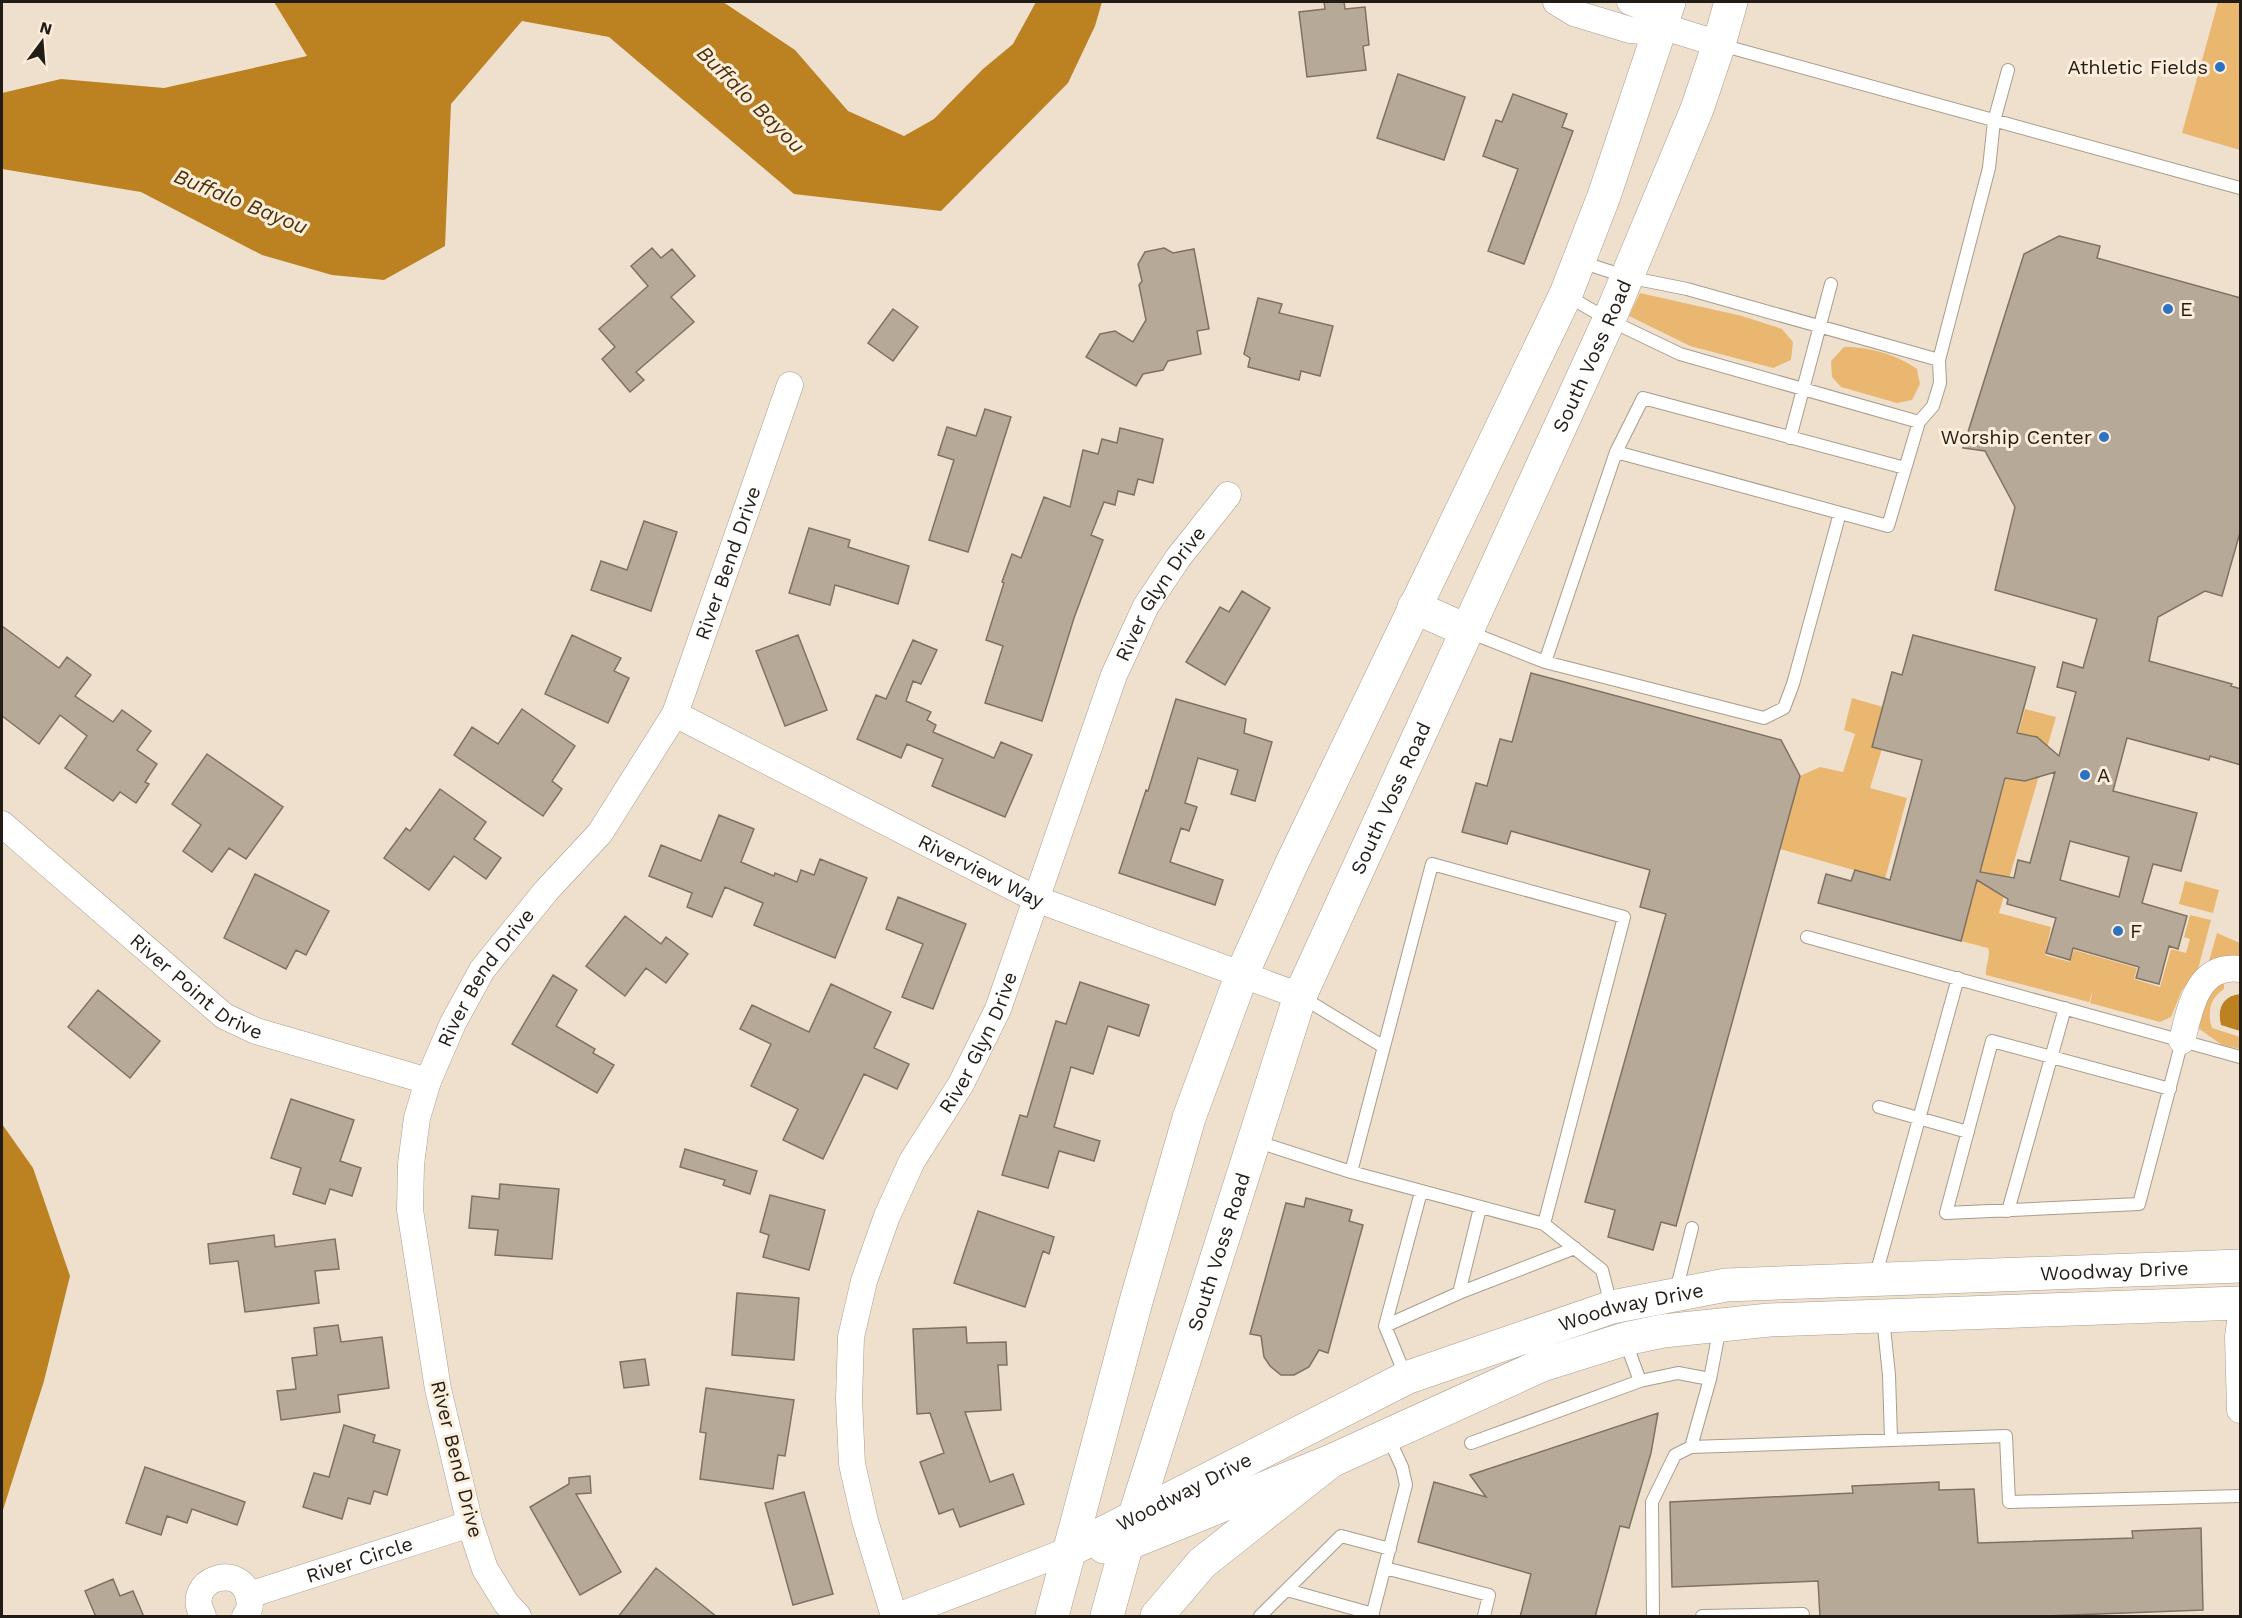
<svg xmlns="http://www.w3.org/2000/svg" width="2242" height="1618" font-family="'Work Sans',sans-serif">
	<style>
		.green { fill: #eab770 }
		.water { fill: #bc8120 }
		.building { fill: #b7a998; stroke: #7f7262; stroke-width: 1.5; fill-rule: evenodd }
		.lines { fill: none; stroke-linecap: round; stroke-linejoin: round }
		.lane-casing { stroke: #aa9c8b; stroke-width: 14 }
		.street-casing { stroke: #aa9c8b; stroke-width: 27 }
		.secondary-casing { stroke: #aa9c8b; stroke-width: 34 }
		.primary-casing { stroke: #aa9c8b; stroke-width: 34 }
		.lane { stroke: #fff; stroke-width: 12 }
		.street { stroke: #fff; stroke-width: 26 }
		.secondary { stroke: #fff; stroke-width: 33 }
		.primary { stroke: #fff; stroke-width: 33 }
		.poi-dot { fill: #2a72c2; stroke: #fceedb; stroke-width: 2 }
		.labels { text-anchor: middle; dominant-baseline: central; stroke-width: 6; stroke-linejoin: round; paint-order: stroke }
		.poi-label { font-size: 20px; fill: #211c15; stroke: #fceedb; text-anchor: start }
		.street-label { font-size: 20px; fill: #211c15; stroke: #fceedb }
		.water-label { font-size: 21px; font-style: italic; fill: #4b320c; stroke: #fceedb }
	</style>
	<rect width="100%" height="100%" fill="#efe0ce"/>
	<path class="green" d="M2218 2H2240V150L2182 133Z
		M1640 293 1742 316 1782 329 1793 342 1791 360 1773 368 1690 346 1629 316Z
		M1844 347C1867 346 1898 355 1917 369L1920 384 1912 400 1897 403 1841 387 1832 377 1831 361Z
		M1852 698 1883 707 1872 746 1882 749 1870 788 1907 798 1885 879 1780 849 1800 776 1820 767 1843 772 1855 734 1844 730Z
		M2025 709 2056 717 1999 913 2051 927 2045 955 2070 962 2074 950 2137 968 2134 979 2160 987 2171 949 2186 953 2190 939 2184 937 2190 915 2211 920 2197 973 2182 990 2171 1017 2160 1022 2090 1003 2093 990 2089 1002 1986 975C1985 966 1991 957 1988 948L1961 941Z
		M2185 881 2219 890 2213 913 2179 904Z
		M2217 933 2240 943V959L2207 968Z
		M2224 982V989C2210 998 2207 1012 2212 1028L2240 1037V1049L2222 1045 2198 1028 2207 994Z"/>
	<path class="water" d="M274 2H723L795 50 848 111 904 136 934 119 983 69 1013 44 1036 2H1102L1095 26 1068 83 941 211 794 194 609 37 522 21 451 104 445 246 384 280 332 275 262 255 141 192 2 169V93L61 79 164 88 307 56Z
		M2240 994V1031L2221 1025C2217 1008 2223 996 2240 994Z
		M2 1124 33 1168 70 1276 44 1381 2 1513Z"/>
	<path class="building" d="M1324 2H1344L1345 9 1365 7 1369 45 1363 46 1366 70 1307 77 1299 12 1325 9Z
		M1398 74 1465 97 1444 160 1377 138Z
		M1513 94 1567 114 1562 127 1573 131 1524 264 1488 251 1518 169 1483 156 1496 120 1502 122Z
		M2059 236 2100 246 2097 258 2241 298V529L2222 596 2205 591 2158 617 2149 661 2232 684 2231 686 2241 689V765L2210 756 2209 760 2127 738 2113 791 2197 813 2181 871 2153 864 2142 903 2187 916 2178 949 2169 946 2159 984 2136 978 2139 967 2073 948 2070 960 2046 953 2056 918 2007 904 2008 899 1977 880 1961 941 1818 903 1826 874 1851 881 1855 870 1890 880 1922 760 1872 747 1892 672 1902 675 1913 635 2035 667 2017 733 2037 737 2059 756 2076 692 2057 687 2063 662 2083 668 2097 619 1995 590 2015 507 1985 451 1963 448 2024 254ZM2055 772 2030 863 2018 860 2014 878 1980 872 2005 778 2025 781ZM2070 841 2129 857 2119 897 2060 880Z
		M652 248 661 258 672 249 695 276 671 297 694 322 636 372 644 380 630 392 602 359 615 347 599 329 648 286 631 266Z
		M1164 248 1173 253 1194 249 1209 329 1197 331 1201 354 1168 361 1163 370 1143 374 1136 386 1086 357 1100 334 1115 331 1133 342 1146 320 1139 285 1142 281 1138 264 1145 252Z
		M1258 298 1282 304 1279 313 1333 326 1320 376 1301 371 1299 380 1248 367 1250 358 1244 354Z
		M893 309 918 327 893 361 868 343Z
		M985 409 1011 417 968 552 929 540 954 460 938 455 947 427 976 436Z
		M1120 428 1163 439 1153 483 1138 479 1134 495 1118 491 1115 505 1104 502 1091 535 1103 540 1074 618 1042 721 985 703 1003 646 986 640 1004 583 1002 582 1012 554 1021 558 1044 497 1070 507 1083 450 1098 454 1102 439 1117 443Z
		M644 521 677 532 651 611 591 590 601 561 627 570Z
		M809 528 850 540 848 547 909 566 898 604 835 585 830 605 789 593Z
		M1242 591 1270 608 1225 685 1186 662 1220 607 1229 612Z
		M2 626 59 668 67 657 91 675 75 696 113 722 122 710 151 731 137 750 157 764 145 782 149 784 136 803 120 792 113 801 65 768 87 736 60 715 39 744 2 716Z
		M572 635 621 658 614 671 629 678 608 723 545 694Z
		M798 635 827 710 785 726 756 651Z
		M913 640 937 650 921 684 913 681 906 701 931 712 927 720 936 725 933 732 994 758 1001 742 1032 755 1005 817 932 786 943 759 907 744 901 758 857 739 876 695 886 699Z
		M1531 673 1781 740 1800 776 1676 1226 1661 1222 1653 1250 1608 1237 1615 1210 1585 1202 1666 914 1640 907 1650 870 1511 831 1507 844 1462 832 1476 783 1487 786 1500 739 1512 742Z
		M1176 699 1246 719 1244 733 1272 742 1255 801 1231 794 1238 770 1198 758 1185 803 1197 807 1189 831 1181 828 1170 862 1223 880 1215 905 1119 873 1146 790 1148 791Z
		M522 709 575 746 552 781 562 789 543 816 454 755 472 727 498 744Z
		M207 754 283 807 246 859 229 848 212 872 183 851 201 825 172 804Z
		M440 789 486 822 474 839 501 858 486 879 454 856 429 890 384 858 406 828 410 831Z
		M719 815 754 829 741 862 774 876 775 873 797 882 801 870 814 875 820 859 867 878 835 958 754 925 763 903 725 887 712 917 687 907 692 893 649 876 661 845 701 861Z
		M255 874 329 911 306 955 296 950 286 969 224 938Z
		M898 897 966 924 933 1009 902 997 923 944 886 929Z
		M625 916 661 944 666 937 688 954 666 983 646 968 625 996 586 966Z
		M553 975 577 990 556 1026 595 1049 593 1053 614 1065 597 1093 512 1044Z
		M1080 982 1149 1005 1139 1036 1108 1026 1093 1074 1071 1067 1054 1127 1100 1141 1094 1161 1059 1151 1048 1188 1002 1175 1020 1115 1027 1117 1056 1021 1066 1024Z
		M831 984 891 1012 874 1048 909 1064 897 1089 864 1074 823 1159 783 1140 798 1109 751 1086 771 1044 740 1029 752 1005 809 1032Z
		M98 990 160 1041 130 1078 68 1027Z
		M291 1099 354 1120 340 1161 361 1168 352 1196 330 1189 325 1204 293 1194 301 1168 271 1158Z
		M685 1149 757 1171 750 1194 723 1185 725 1180 680 1167Z
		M500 1184 559 1189 552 1259 495 1255 498 1230 469 1228 472 1196 499 1199Z
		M770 1195 825 1210 809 1270 763 1257 769 1235 760 1232Z
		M1306 1198 1352 1210 1349 1221 1363 1225 1328 1353 1319 1350 1309 1367 1294 1375H1281L1270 1366 1264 1357 1261 1336 1250 1334 1286 1203 1304 1207Z
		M978 1211 1054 1237 1049 1254 1043 1251 1025 1307 954 1283Z
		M274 1235 275 1247 335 1239 339 1269 315 1271 319 1303 245 1312 238 1261 210 1264 208 1244Z
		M737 1293 799 1298 794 1360 732 1355Z
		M338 1325 341 1342 382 1337 389 1388 338 1395 340 1412 281 1420 277 1391 296 1389 292 1358 317 1355 314 1328Z
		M966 1327 967 1343 1006 1342 1007 1365H998L1001 1410 965 1412 990 1482 1013 1474 1024 1504 960 1527 953 1509 939 1514 920 1462 944 1453 930 1413 917 1414 913 1329Z
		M645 1359 649 1385 624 1388 620 1362Z
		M706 1388 794 1400 785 1456 778 1455 773 1489 700 1479 706 1433 700 1432Z
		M1658 1413 1651 1453 1629 1528 1620 1526 1595 1617H1520L1531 1574 1418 1542 1434 1482 1486 1497 1470 1475Z
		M344 1425 375 1435 373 1442 400 1450 387 1495 374 1491 370 1504 348 1498 342 1519 303 1507 314 1473 329 1477Z
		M145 1467 245 1502 237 1525 192 1509 187 1523 167 1516 161 1535 126 1523Z
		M590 1476 591 1493 576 1494 621 1572 580 1595 530 1507 569 1484V1478Z
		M1939 1482V1490L1974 1489 1978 1543 2133 1538 2132 1531 2201 1528 2203 1610 2022 1617H1820L1818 1581 1672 1587 1670 1502 1853 1493 1852 1486Z
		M804 1492 833 1594 793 1605 765 1503Z
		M656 1568 717 1617H618Z
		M113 1579 120 1596 133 1591 144 1617H96L85 1591Z"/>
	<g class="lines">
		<defs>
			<path id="lane" d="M1721 45 2240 188
				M1578 261 1627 277 1687 289 1939 360
				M1566 295 1609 320 1680 354 1919 422
				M1790 438 1831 284
				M1616 452 1888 526 1919 422 1933 406 1940 383 1939 360 1989 168 1994 121 2008 70
				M1469 632 1545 662 1764 718 1784 708 1793 684 1840 513
				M1545 662 1616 452 1643 398 1905 468
				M1807 937 2240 1057
				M1300 996 1384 1047
				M2170 1089 1992 1041 1946 1213 2139 1204 2182 1041
				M1879 1107 1968 1132
				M1255 1141 1351 1172 1544 1224 1602 1270 1611 1305
				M1351 1172 1432 864 1624 917 1544 1224
				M2008 1211 2065 1008
				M1875 1278 1958 978
				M1676 1291 1692 1228
				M1459 1293 1480 1208
				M1883 1318 1889 1375 1891 1439
				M1385 1326 1459 1293 1575 1248
				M1625 1340 1640 1381
				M1406 1377 1385 1326 1421 1192
				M1471 1443 1640 1381 1678 1373 1710 1379
				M1691 1447 2006 1436 2009 1502 2240 1496
				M1385 1568 1489 1595 1484 1616
				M1287 1590 1373 1614
				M1260 1616 1341 1536 1390 1549
				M1372 1616 1406 1485 1402 1467 1388 1437
				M1653 1616 1652 1502 1675 1455 1691 1447 1710 1379 1720 1327
				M1702 1616 1803 1614"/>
			<g id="street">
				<path d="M1556 2 1574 13 1630 30 1643 31 1661 26 1719 44"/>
				<path d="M1630 2 1650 10 1661 26"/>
				<path id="s1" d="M675 714 1036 899 1300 996"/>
				<path id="s2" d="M2 824 224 1016 256 1031 428 1081"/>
				<path d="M2182 1041C2190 1008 2197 964 2240 969"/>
				<path d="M2240 1322 2238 1337 2240 1410"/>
				<path id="s3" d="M249 1595 470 1524"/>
				<path d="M203 1616C182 1579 243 1560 249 1599 251 1605 249 1611 245 1616"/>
				<path id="s4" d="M518 1616 506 1603 485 1569 470 1524 438 1389 410 1210 411 1164 417 1118 428 1081 453 1023 482 970 546 891 600 833 675 714 790 385"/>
				<path id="s5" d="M894 1616 865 1521 852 1464 849 1399 851 1337 864 1281 887 1216 912 1161 961 1084 998 1009 1114 675 1146 606 1178 558 1228 495"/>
				<path d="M898 1616 1070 1550"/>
			</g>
			<g id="secondary">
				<path d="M1104 1547 1127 1544 1331 1461 1542 1365 1625 1339 1663 1331 1769 1320 2240 1303"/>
				<path id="s6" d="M1070 1550 1406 1378 1612 1307 1726 1285 2240 1266"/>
			</g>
			<g id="primary">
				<path d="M1414 607 1468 631"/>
				<path d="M1052 1616 1135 1305 1189 1118 1242 974 1291 865 1566 294 1604 196 1669 2"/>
				<path id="s7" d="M1107 1616 1135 1515 1300 996 1609 320 1697 109 1719 44 1731 2"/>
				<path d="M1157 1616 1202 1563 1331 1461"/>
			</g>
		</defs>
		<use href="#lane" class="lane-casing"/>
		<use href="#street" class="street-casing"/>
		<use href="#secondary" class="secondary-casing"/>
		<use href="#primary" class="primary-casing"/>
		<use href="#lane" class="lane"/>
		<use href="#street" class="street"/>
		<use href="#secondary" class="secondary"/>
		<use href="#primary" class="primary"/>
	</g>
	<g class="poi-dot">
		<circle cx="2220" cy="67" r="6"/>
		<circle cx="2168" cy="309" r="6"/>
		<circle cx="2104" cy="437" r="6"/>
		<circle cx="2085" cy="775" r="6"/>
		<circle cx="2118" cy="931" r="6"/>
	</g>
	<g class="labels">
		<g class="poi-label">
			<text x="2208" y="67" text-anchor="end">Athletic Fields</text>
			<text x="2180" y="309">E</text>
			<text x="2092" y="437" text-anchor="end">Worship Center</text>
			<text x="2097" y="775">A</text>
			<text x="2130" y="931">F</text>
		</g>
		<g class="street-label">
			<text stroke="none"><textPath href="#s7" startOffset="1353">South Voss Road</textPath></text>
			<text stroke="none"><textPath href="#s4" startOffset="1161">River Bend Drive</textPath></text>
			<text stroke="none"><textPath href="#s5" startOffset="1094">River Glyn Drive</textPath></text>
			<text stroke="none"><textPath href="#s7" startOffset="867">South Voss Road</textPath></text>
			<text stroke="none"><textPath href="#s1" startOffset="344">Riverview Way</textPath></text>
			<text stroke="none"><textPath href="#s4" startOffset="675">River Bend Drive</textPath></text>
			<text stroke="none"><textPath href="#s2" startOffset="254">River Point Drive</textPath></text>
			<text stroke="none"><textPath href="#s5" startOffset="608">River Glyn Drive</textPath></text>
			<text stroke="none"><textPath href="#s7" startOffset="381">South Voss Road</textPath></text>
			<text stroke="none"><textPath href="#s6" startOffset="1100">Woodway Drive</textPath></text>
			<text stroke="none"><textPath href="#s6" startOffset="614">Woodway Drive</textPath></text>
			<text transform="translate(457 1459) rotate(76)">River Bend Drive</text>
			<text stroke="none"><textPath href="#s6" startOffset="128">Woodway Drive</textPath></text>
			<text stroke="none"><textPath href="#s3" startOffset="116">River Circle</textPath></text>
		</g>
		<g class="water-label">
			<text transform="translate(751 99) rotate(45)">Buffalo Bayou</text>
			<text transform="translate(241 201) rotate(22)">Buffalo Bayou</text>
		</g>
	</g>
	<rect width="2242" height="1618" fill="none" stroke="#211c15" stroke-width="6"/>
	<g transform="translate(42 42) rotate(16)" stroke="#fceedb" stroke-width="4.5" paint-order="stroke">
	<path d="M0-4.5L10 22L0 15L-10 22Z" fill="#211c15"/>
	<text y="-9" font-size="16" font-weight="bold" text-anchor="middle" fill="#211c15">N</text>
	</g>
</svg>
